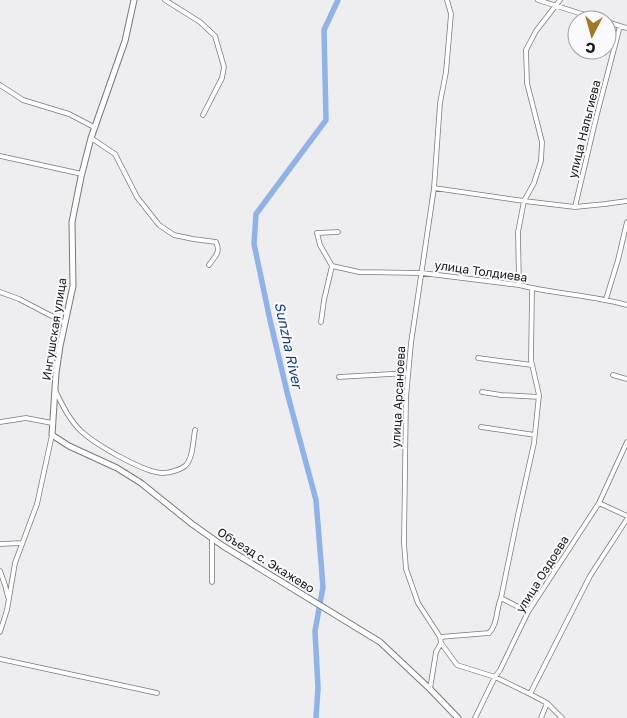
<svg xmlns="http://www.w3.org/2000/svg" width="627" height="718" font-family="'Golos Text',sans-serif">
	<style>
		.lines { fill: none; stroke-linecap: round; stroke-linejoin: round }
		.river { stroke: #90b2e7; stroke-width: 5.5 }
		.street-casing { stroke: #78797b; stroke-width: 5.5 }
		.secondary-casing { stroke: #78797b; stroke-width: 7 }
		.street { stroke: #fff; stroke-width: 4 }
		.secondary { stroke: #fff; stroke-width: 5 }
		.labels { text-anchor: middle; dominant-baseline: central; stroke-width: 4; stroke-linejoin: round; paint-order: stroke }
		.street-label { font-size: 12px; fill: #181819; stroke: #fbfbfe }
		.water-label { font-size: 14px; font-style: italic; fill: #173f7e; stroke: #fbfbfe }
	</style>
	<rect width="100%" height="100%" fill="#eeeef1"/>
	<g class="lines">
		<path class="river" d="M316 718 318 688 315 631 323 587 316 500 288 396 270 320 254 244 256 214 326 120 324 30 338 0"/>
		<defs>
			<path id="street" d="M165 0 200 22 215 36 224 67 222 78 203 115
				M447 0 451 14 446 72 440 103 434 188 411 343 406 398 404 543 406 569 418 603 440 637 441 643 457 665 495 677 530 694 547 703 562 718
				M538 0 601 20
				M607 22 627 28
				M0 85 23 100 69 114 94 127
				M91 138 115 154 137 197 159 225 174 235 193 239 216 242C221 253 215 256 209 265
				M0 156 82 174
				M434 188 524 201 575 207 605 204 627 201
				M575 207 596 118 620 26
				M332 266 359 272 422 273 519 285C554 294 591 295 627 305
				M519 285 518 232 524 201 534 183 541 161 542 142 527 83 526 50 536 31 560 0
				M0 292 19 299 65 323
				M606 299 618 260 627 222
				M321 322 324 300 332 266 320 245 317 233 338 232
				M478 358 532 365
				M613 375 627 379
				M339 377 408 373
				M56 392C62 405 70 421 81 431 95 444 144 473 163 473 169 473 180 470 185 466 193 459 193 441 195 430
				M482 392 501 395 539 397
				M0 422 26 418 52 423
				M481 427 535 435
				M599 503 627 516
				M212 538V582
				M0 544 22 543
				M0 571 5 585 8 597
				M528 612 501 598 518 515 534 443 539 395 531 360 532 289
				M0 632 7 610 15 563 37 504 52 435
				M440 637 489 633C498 624 496 609 501 598
				M0 659 157 693
				M430 689 436 652 441 643
				M530 694 590 576 627 519
				M475 718 495 677 500 670 528 612 599 503 627 442
				M541 718 547 703"/>
			<path id="secondary" d="M134 0 125 41 91 138 81 177 72 222 73 286 60 346 56 373 52 435 69 446 117 468 141 483 192 524 223 546 380 642 430 689 458 718"/>
		</defs>
		<use href="#street" class="street-casing"/>
		<use href="#secondary" class="secondary-casing"/>
		<use href="#street" class="street"/>
		<use href="#secondary" class="secondary"/>
	</g>
	<g class="labels">
		<g class="street-label">
			<text transform="translate(584 129) rotate(-76)">улица Нальгиева</text>
			<text transform="translate(481 271) rotate(8)">улица Толдиева</text>
			<text transform="translate(54 329) rotate(-81)">Ингушская улица</text>
			<text transform="translate(398 397) rotate(-87)">улица Арсаноева</text>
			<text transform="translate(266 560) rotate(32)">Объезд с. Экажево</text>
			<text transform="translate(542 574) rotate(-58)">улица Оздоева</text>
		</g>
		<g class="water-label">
			<text transform="translate(289 345) rotate(78)">Sunzha River</text>
		</g>
	</g>
	<g transform="translate(592 35) rotate(186)"><circle r="24" fill="#fbfbfe" stroke="#a0a0a2"/>
	<path d="M0-4L9 19L0 12L-9 19Z" fill="#a07826"/>
	<text y="-8" font-size="14" font-weight="bold" text-anchor="middle" fill="#181819">С</text>
	</g>
</svg>
